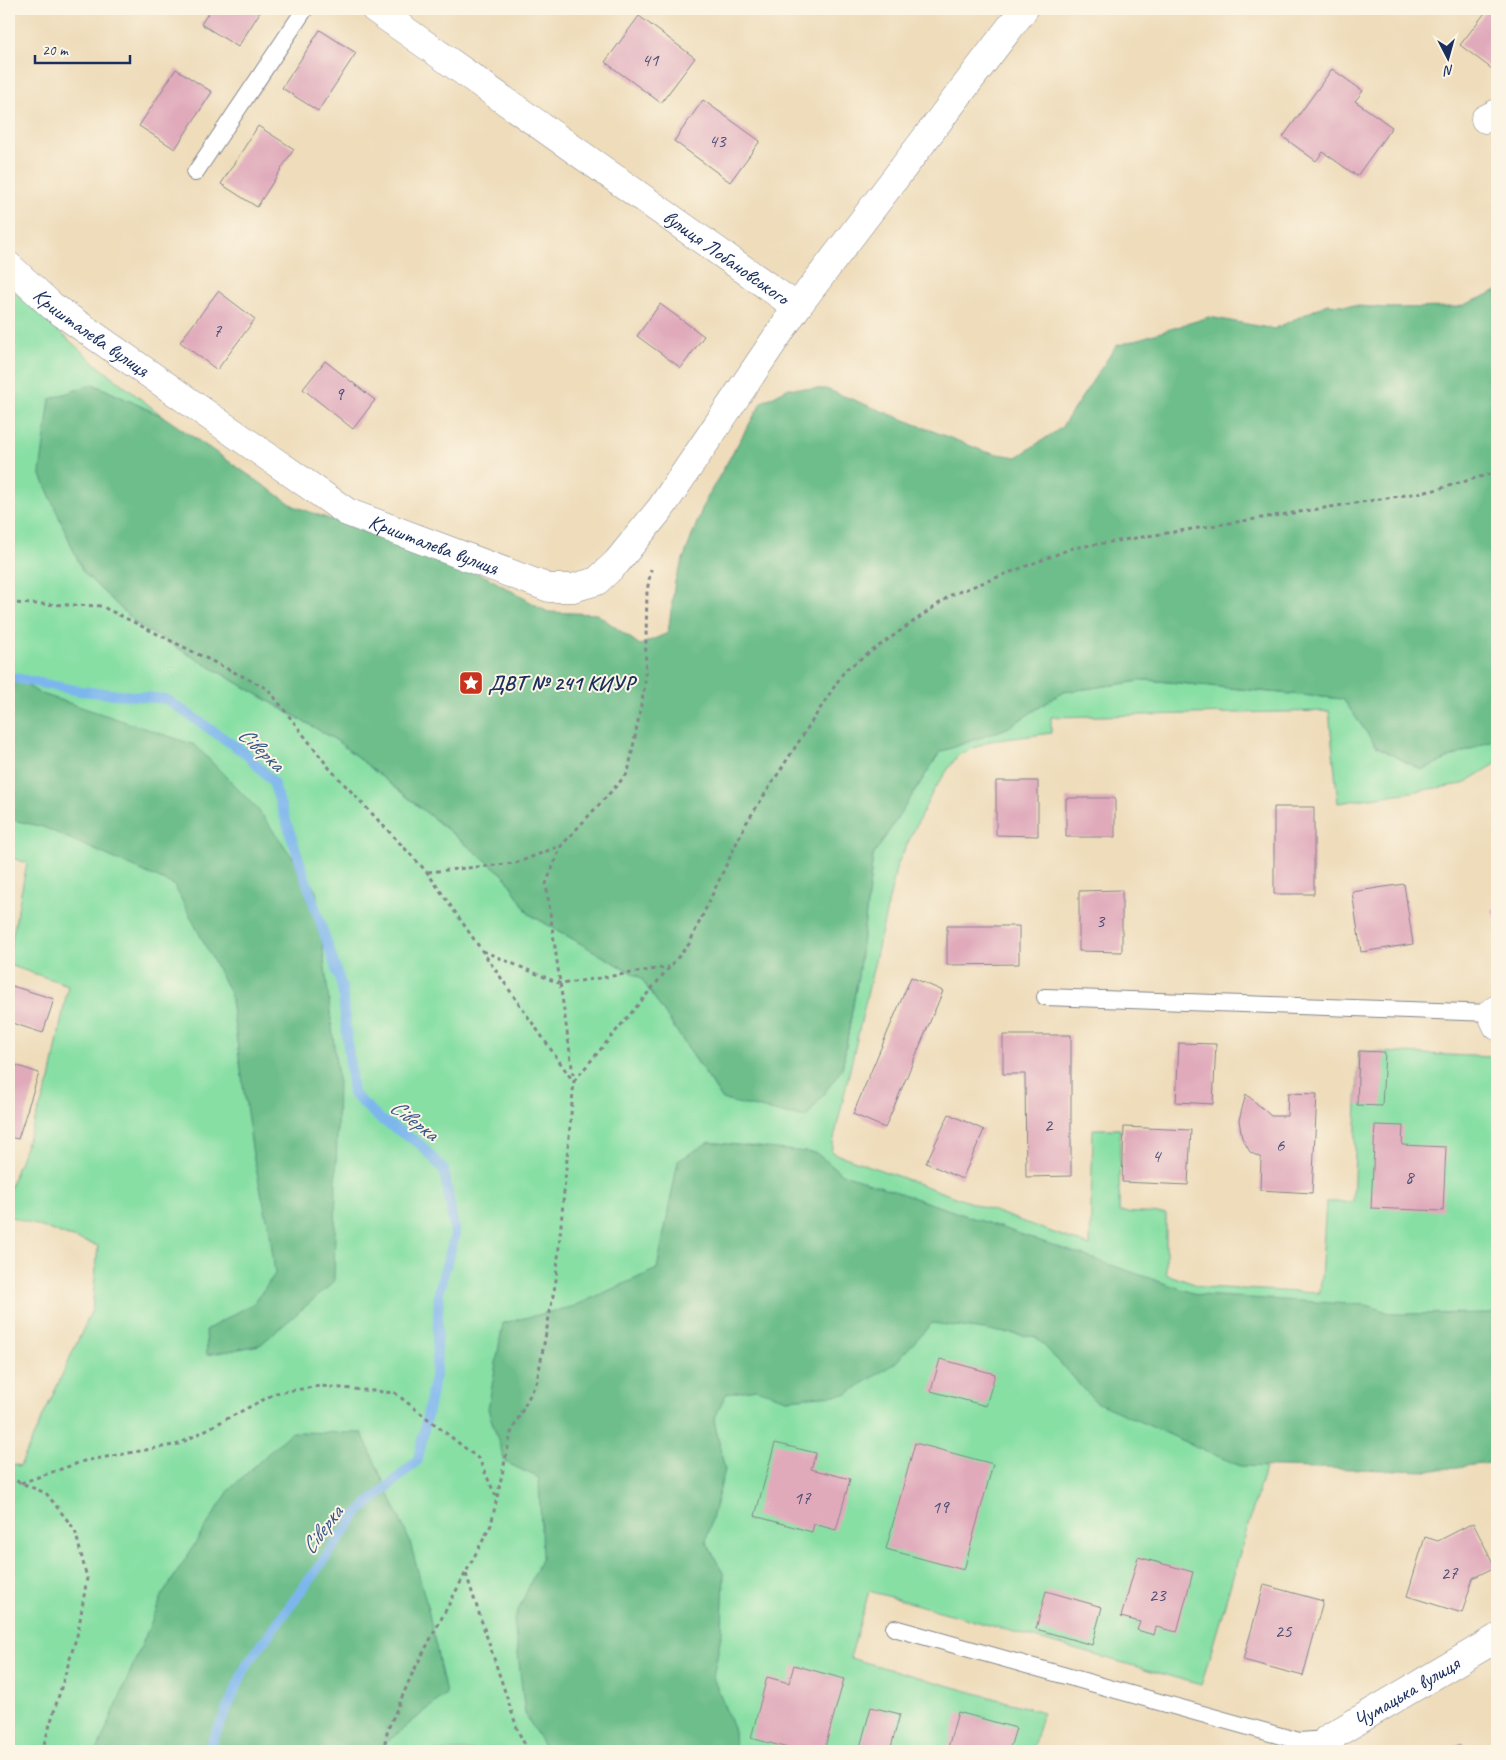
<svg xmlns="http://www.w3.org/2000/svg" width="1506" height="1760" font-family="Caveat,sans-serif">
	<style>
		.green { fill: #87dfa4; stroke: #518781 }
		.forest { fill: #6dbe8a; stroke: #447674 }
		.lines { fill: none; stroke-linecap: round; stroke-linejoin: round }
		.stream { stroke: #7db6ed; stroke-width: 10 }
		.building { fill: #e0aabb }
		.lane-casing { stroke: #84868c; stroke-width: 18 }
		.street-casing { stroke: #84868c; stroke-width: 29 }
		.path { stroke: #84868c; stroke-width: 3; stroke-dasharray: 4 4; stroke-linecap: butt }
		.lane { stroke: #fff; stroke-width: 16 }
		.street { stroke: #fff; stroke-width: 28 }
		.labels { text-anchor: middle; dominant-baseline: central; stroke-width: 4; stroke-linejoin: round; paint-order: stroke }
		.number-label { font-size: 19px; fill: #4c4e75 }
		.street-label { font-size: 21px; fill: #1b2f5e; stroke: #fcf5e5 }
		.poi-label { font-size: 21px; font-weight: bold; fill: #1b2f5e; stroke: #fcf5e5; text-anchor: start }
		.water-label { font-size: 22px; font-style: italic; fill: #385889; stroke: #fcf5e5 }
	</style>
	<rect width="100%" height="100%" fill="#fcf5e5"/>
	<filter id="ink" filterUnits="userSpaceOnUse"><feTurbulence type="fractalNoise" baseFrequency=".02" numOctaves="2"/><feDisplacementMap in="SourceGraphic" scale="10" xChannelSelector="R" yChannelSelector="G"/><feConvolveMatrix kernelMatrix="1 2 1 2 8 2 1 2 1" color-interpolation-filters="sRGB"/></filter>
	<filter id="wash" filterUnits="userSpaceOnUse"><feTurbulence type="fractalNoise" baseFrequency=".0096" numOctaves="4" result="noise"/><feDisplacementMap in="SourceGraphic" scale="20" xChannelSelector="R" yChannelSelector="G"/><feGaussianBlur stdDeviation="1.12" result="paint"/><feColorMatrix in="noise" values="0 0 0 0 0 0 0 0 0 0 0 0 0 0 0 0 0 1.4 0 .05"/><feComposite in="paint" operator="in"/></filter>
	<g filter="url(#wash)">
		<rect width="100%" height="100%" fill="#eedcba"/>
		<path class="green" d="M9 287 97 365 164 417 93 384 83 572 138 625 336 740 504 875 529 914 641 978 723 1100 842 1069 858 976 873 856 940 752 1007 728 1063 692 1147 680 1343 699 1376 746 1421 770 1497 738V763L1463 784 1338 803 1329 711 1051 717V733L990 741 958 755 933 791 897 865 831 1152 1090 1246 1093 1129H1120L1119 1212 1166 1214V1274L1203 1287 1320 1293 1326 1202H1353L1359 1051 1492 1057 1497 1066V1455L1273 1441 1201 1685 869 1591 850 1658 1043 1712 1032 1751H9V1463L20 1466 92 1310 98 1246 9 1216V1190L50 1080 68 985 9 965V954L27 863 9 857Z"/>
		<path class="forest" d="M1497 291V738L1421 770 1376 746 1343 699 1147 680 1063 692 1007 728 940 752 873 856 858 976 842 1069 806 1118 723 1100 641 978 529 914 504 875 336 740 138 625 83 572 40 473 50 399 93 384 164 417 294 506 487 577 548 612 597 614 640 645 668 633 675 581 705 501 762 402 789 388 826 389 986 452 1017 457 1061 428 1116 346 1209 317 1274 329 1327 304 1388 308 1459 307Z
			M9 674 39 693 195 745 259 811 316 890 338 1079 334 1282 260 1345 207 1355 206 1330 254 1303 275 1274 270 1233 253 1155 230 993 174 885 43 827 9 819Z
			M709 1142 816 1153 841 1173 1199 1295 1367 1305 1393 1314 1497 1313V1462L1427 1471 1240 1466 1096 1402 1036 1337 932 1323 895 1363 847 1394 787 1399 756 1389 726 1394 714 1420 725 1470 706 1541 724 1575 722 1631 713 1677 734 1731 735 1751H547L525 1714 514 1620 542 1557 539 1478 505 1462 488 1409 503 1323 572 1307 657 1269 678 1161Z
			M291 1432 362 1433 410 1542 428 1609 446 1694 376 1751H97L163 1594 230 1489Z"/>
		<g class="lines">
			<path class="stream" d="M9 677 80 691 166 699 245 753 273 782 342 987 353 1094 380 1119 420 1144 444 1170 455 1235 439 1290 436 1371 418 1460 358 1513 246 1666 208 1751"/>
		</g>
		<g id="blocks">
			<path class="building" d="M211 9H262L238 47 201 24Z
				M1488 9H1497V63L1492 69 1460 45Z
				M639 16 695 58 661 103 605 62Z
				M320 30 356 53 318 111 282 88Z
				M176 69 212 92 175 149 139 126Z
				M1332 69 1363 91 1355 101 1392 127 1357 176 1323 152 1316 161 1283 137Z
				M703 100 760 141 730 182 674 141Z
				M258 126 294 149 257 207 221 184Z
				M218 291 255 319 217 370 180 342Z
				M660 304 704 336 681 368 637 336Z
				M325 361 375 400 353 429 303 389Z
				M996 781H1038V836L996 835Z
				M1066 798H1115V837H1066Z
				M1274 807H1314V894H1274Z
				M1404 884 1413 944 1361 952 1352 892Z
				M1122 890V952L1079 951V891Z
				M1497 907V920L1491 910Z
				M947 926H1019V964L947 965Z
				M911 977 943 991 885 1128 853 1114Z
				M9 985 54 999 43 1033 9 1022Z
				M1003 1035H1071V1176L1026 1177 1025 1074H1003Z
				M1179 1043 1216 1044 1213 1104 1176 1102Z
				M1359 1051 1385 1052 1382 1106 1357 1105Z
				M9 1063 39 1073 18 1139 9 1137Z
				M1288 1093 1317 1094 1312 1193 1260 1190 1261 1158 1250 1152 1242 1138 1239 1120 1246 1094 1271 1116H1287Z
				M949 1114 984 1130 962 1179 926 1163Z
				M1375 1125 1403 1126 1402 1145 1446 1147 1443 1211 1371 1208Z
				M1124 1127 1191 1130 1188 1185 1122 1182Z
				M940 1359 995 1374 986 1406 931 1391Z
				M775 1443 816 1453 811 1469 850 1479 836 1530 814 1524 812 1532 755 1516Z
				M915 1443 993 1464 964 1570 886 1549Z
				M1473 1523 1495 1567 1473 1578 1462 1613 1407 1596 1425 1537 1438 1541Z
				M1138 1557 1193 1572 1177 1632 1156 1627 1154 1635 1137 1630 1140 1622 1121 1617Z
				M1264 1585 1323 1601 1303 1676 1243 1660Z
				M1046 1591 1102 1607 1092 1645 1036 1629Z
				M794 1665 844 1679 824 1751H799L751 1738 767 1677 789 1683Z
				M871 1707 900 1714 890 1751H859Z
				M958 1712 1016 1728 1009 1751H947Z
				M1459 1744 1464 1751H1446Z"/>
		</g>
	</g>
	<g filter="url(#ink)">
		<use href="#blocks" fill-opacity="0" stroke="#84868c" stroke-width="1"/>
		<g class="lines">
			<defs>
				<path id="lane" d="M195 173 305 9
					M1045 997 1491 1013
					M894 1628 1299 1741 1327 1739"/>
				<g id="street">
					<path id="s1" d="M375 9 797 307 1024 9"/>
					<path d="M1485 119 1497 113"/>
					<path id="s2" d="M9 266 52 306 347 512 549 588H573L597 581 617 562 661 508 797 307"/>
					<path d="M1497 1009 1491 1013 1497 1026"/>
					<path id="s3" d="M1331 1751 1327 1739 1497 1638"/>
				</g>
			</defs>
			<use href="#lane" class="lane-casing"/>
			<use href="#street" class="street-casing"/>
			<path class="path" d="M9 603 101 606 268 689 330 769 427 872 573 1081
				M428 872 516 863 560 846
				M483 951 561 984 669 967
				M574 1081 689 944 745 825 845 670 951 595 1073 548 1431 491 1497 472
				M9 1478 46 1493 75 1530 87 1578 78 1632 42 1751
				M21 1483 84 1461 179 1444 276 1393 320 1386 395 1393 479 1459 497 1499
				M466 1574 518 1731 528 1751
				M383 1751 388 1729 413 1672 491 1525 511 1433 537 1381 556 1280 574 1081 546 884 561 846 628 773 645 685 647 591 651 569"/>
			<use href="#lane" class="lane"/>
			<use href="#street" class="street"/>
		</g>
	</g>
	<defs>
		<symbol id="sight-square" viewBox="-11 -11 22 22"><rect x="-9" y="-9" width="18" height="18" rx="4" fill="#c8321e" stroke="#fcf5e5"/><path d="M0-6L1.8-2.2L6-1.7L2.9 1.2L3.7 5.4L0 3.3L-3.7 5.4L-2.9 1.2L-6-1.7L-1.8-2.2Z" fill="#fff"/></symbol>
	</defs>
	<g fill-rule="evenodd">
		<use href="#sight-square" x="457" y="669" width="28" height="28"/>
	</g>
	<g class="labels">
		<g class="number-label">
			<text x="650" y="60">41</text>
			<text x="717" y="141">43</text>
			<text x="217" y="331">7</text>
			<text x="339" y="394">9</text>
			<text x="1100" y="921">3</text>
			<text x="1048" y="1125">2</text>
			<text x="1280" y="1145">6</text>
			<text x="1156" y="1156">4</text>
			<text x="1409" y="1177">8</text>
			<text x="802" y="1498">17</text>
			<text x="940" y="1507">19</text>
			<text x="1449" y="1573">27</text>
			<text x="1157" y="1595">23</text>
			<text x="1283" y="1631">25</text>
		</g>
		<g class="street-label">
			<text stroke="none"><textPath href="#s1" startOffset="430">вулиця Лобановського</textPath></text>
			<text stroke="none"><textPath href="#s2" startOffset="106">Кришталева вулиця</textPath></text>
			<text stroke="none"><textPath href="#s2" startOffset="511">Кришталева вулиця</textPath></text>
			<text stroke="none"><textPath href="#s3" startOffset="105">Чумацька вулиця</textPath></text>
		</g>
		<g class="poi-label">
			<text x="488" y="683">ДВТ № 241 КИУР</text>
		</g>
		<g class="water-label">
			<text transform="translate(261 749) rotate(43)">Сіверка</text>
			<text transform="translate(414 1120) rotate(37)">Сіверка</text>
			<text transform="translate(322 1530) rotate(-53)">Сіверка</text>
		</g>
	</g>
	<rect width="1506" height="1760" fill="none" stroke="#fcf5e5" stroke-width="30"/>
	<g transform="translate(1448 58) rotate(174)" stroke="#fcf5e5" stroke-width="4" paint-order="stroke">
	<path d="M0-4L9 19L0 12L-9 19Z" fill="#1b2f5e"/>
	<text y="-8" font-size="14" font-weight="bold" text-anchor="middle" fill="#1b2f5e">N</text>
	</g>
	<path d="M35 55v8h95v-8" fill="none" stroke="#1b2f5e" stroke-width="2.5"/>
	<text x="42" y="55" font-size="15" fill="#1b2f5e" stroke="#fcf5e5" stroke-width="4" paint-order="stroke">20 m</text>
</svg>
